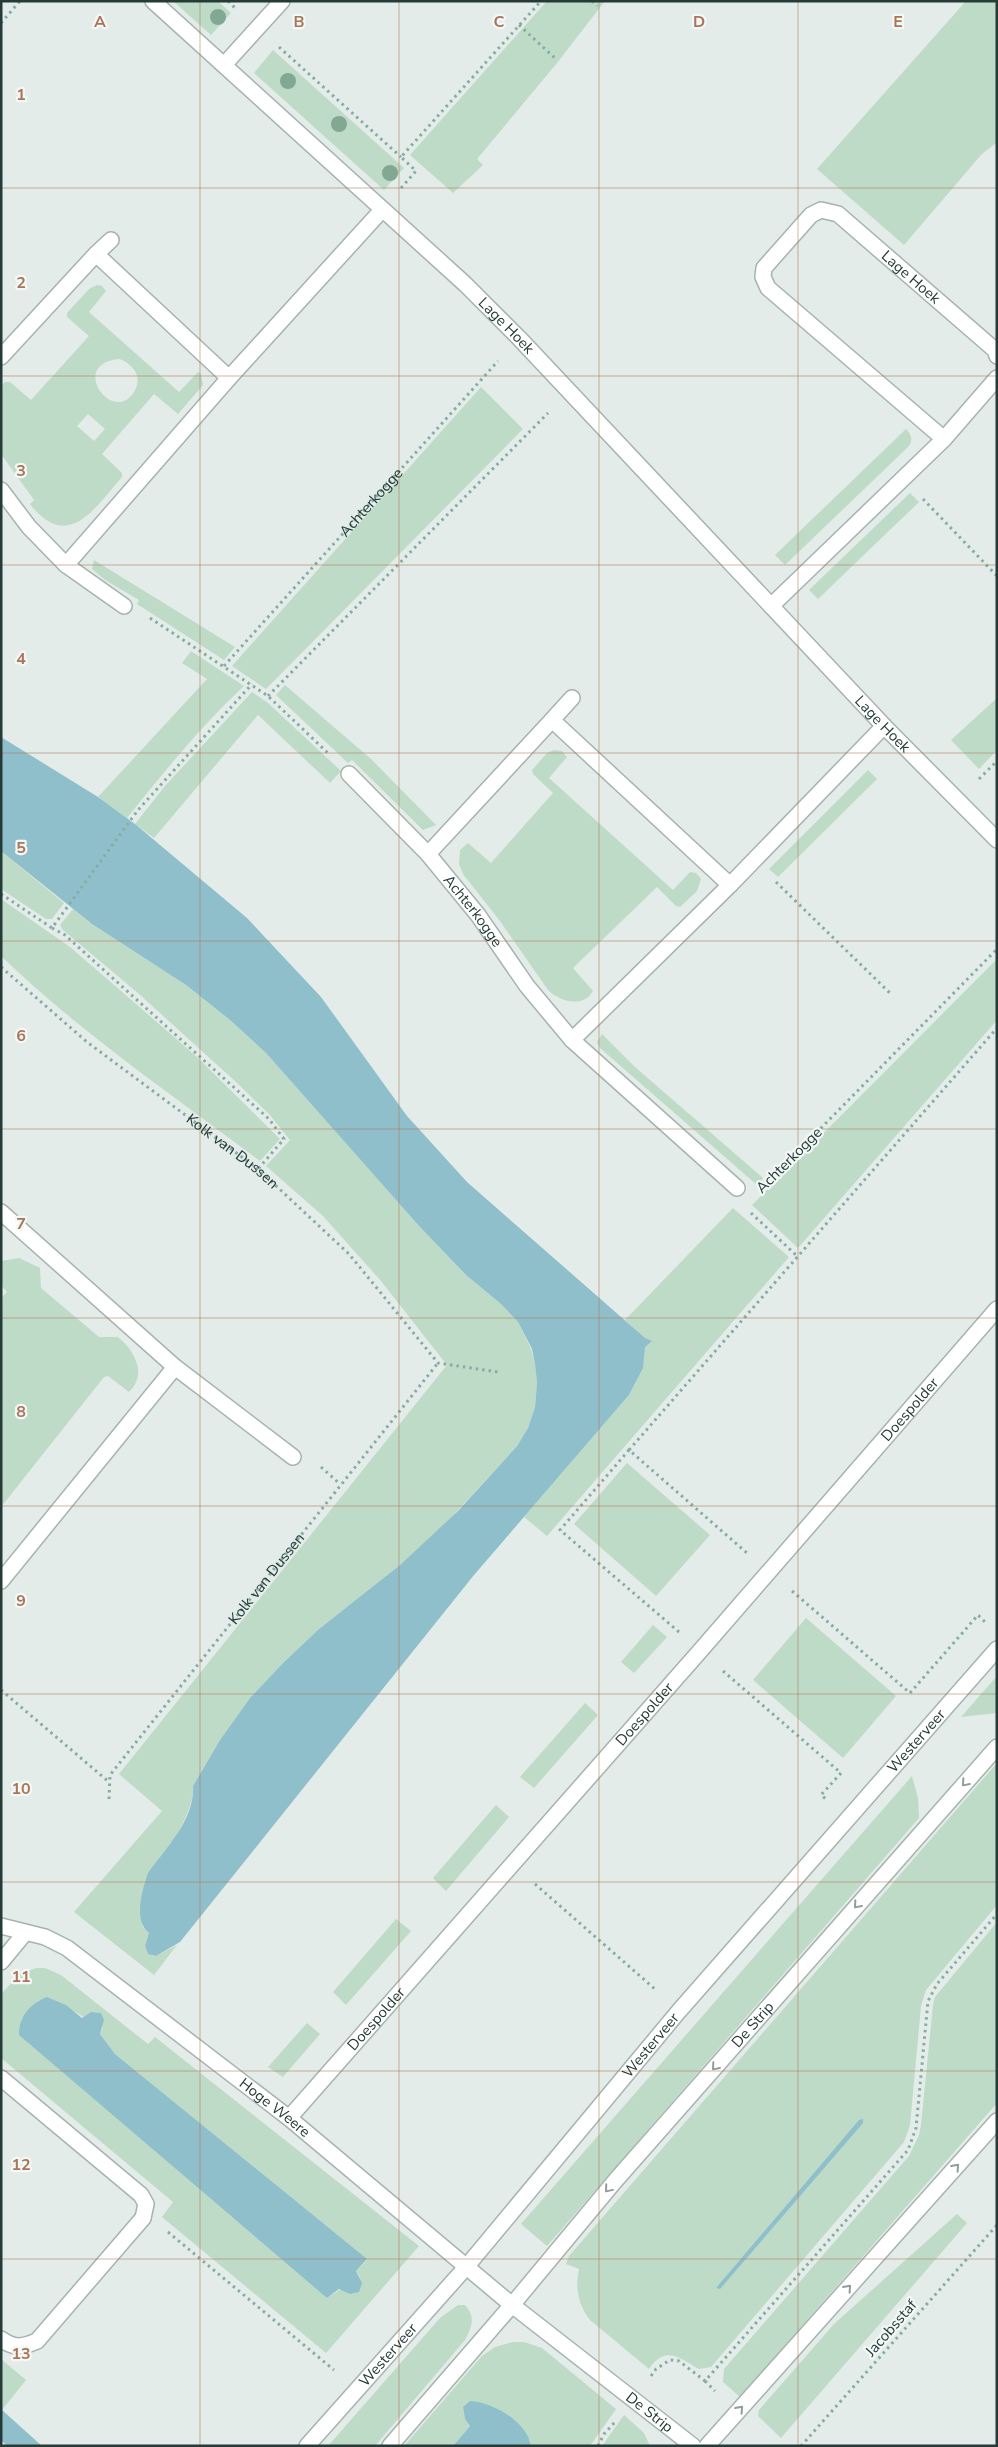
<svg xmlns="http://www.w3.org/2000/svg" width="998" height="2447" font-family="'Nunito Sans',sans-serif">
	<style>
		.green { fill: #bedbc8; fill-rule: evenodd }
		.water { fill: #90bfcc }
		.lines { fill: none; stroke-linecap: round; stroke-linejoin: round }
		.service-casing { stroke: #a6b3af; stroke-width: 18 }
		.minor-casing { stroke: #a6b3af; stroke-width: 18 }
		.tertiary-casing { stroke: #a6b3af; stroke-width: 18 }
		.path { stroke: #86aca3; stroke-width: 3; stroke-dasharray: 2.5 4; stroke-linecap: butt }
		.service { stroke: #fff; stroke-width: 15 }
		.minor { stroke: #fff; stroke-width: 15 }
		.tertiary { stroke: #fff; stroke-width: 15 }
		.tree { fill: #82a793 }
		.oneway { stroke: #929d9b }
		.grid { fill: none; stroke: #ab7559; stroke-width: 1; stroke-opacity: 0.55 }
		.labels { text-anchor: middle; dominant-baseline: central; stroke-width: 4.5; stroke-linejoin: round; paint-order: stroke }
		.street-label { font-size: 15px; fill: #243b37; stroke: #f3f8f6 }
		.grid-label { font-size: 16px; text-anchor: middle; font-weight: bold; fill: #ab7559; stroke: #f3f8f6; stroke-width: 4.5; stroke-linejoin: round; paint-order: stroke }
	</style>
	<rect width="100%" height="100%" fill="#e3ece8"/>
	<path class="green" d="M173 1H218L231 13 211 35Z
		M547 1H605L557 63 477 159 483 165 453 193 410 155Z
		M966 1H997V142L981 155 904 245 817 169Z
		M273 50 404 168 384 190 254 73Z
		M97 285 102 286 106 291 89 312 179 392 198 372 201 374 203 385 178 414 154 394 102 454 122 473V477C95 508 68 553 30 504L34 500 1 454V386L5 382H10L31 400 89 336 67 317V313L89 289ZM120 359C134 365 143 377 134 392 113 426 67 363 120 359ZM88 414 105 429 94 441 77 426Z
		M481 387 523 429 266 689 232 666Z
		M906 429C912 435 913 441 908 447L785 565 775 555Z
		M910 493 919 502 818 599 809 590Z
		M94 560 235 647 224 660 137 604 139 600 105 580 92 569Z
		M191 651 244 686C201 726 164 772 127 818L98 797 207 679 182 663Z
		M285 685 371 759 436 825 423 830 352 760 348 763 276 695Z
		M252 692 268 703 341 771 330 783 258 715 154 838 135 824 165 786Z
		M997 698V750L979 769 951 740Z
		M554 750 562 751 567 757 549 778 673 890 690 872 696 873 701 879 697 891 680 907 676 906 657 887 573 968 593 991C584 1008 560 1002 548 990L500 921 463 874 459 864 460 850 468 843 491 863 553 793 533 774 532 770 547 753Z
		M868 770 877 779 778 877 769 869Z
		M1 851 64 903 52 919H46L1 889Z
		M1 899 70 947 128 997 197 1057 280 1139 260 1161C172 1095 80 1032 1 956Z
		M73 909 92 924 186 985 230 1020 266 1053 419 1226 466 1275 501 1304 518 1322 531 1349 535 1364 537 1383 535 1407 528 1428 517 1446 449 1520 400 1565 319 1629 282 1664 250 1698 220 1740 193 1786C194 1806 183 1820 176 1838 165 1866 153 1894 142 1922L143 1927 149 1933 145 1946 148 1954 156 1956 177 1945 154 1975 74 1912 162 1811 119 1774 447 1365 381 1281 323 1216 266 1166 290 1140 269 1114 236 1082 139 994 63 930 60 925Z
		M997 959V1020L798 1248 752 1205Z
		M602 1034 635 1067 763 1178 757 1185 600 1048 597 1042Z
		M733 1208 789 1257 547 1536 524 1517 629 1395C641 1375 644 1360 645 1339L625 1320Z
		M19 1258 40 1268 41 1288 99 1337H118C134 1350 148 1374 129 1392L108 1376 104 1377 1 1507V1298L7 1292 1 1285V1261Z
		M627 1463 710 1535 656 1596 574 1524Z
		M806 1618 896 1696 843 1758 753 1680Z
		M653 1625 667 1637 634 1673 621 1662Z
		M997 1676V1713L961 1717Z
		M585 1703 598 1715 534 1788 520 1777Z
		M997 1763V1905L926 1990 921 2006 910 2125 904 2142 711 2367 699 2369C680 2359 666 2344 649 2369L590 2320C578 2304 575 2289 579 2269L566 2264 569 2256Z
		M912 1776 918 1798 919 1818 547 2246 521 2224Z
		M496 1805 509 1817 446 1891 433 1878Z
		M396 1919 411 1931 346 2005 333 1992Z
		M997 1922V2103L740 2397 723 2382 724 2369 909 2156 919 2135 921 2125 933 2005 935 1997Z
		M36 1968H45L61 1975 148 2044 155 2037 419 2246 326 2353 162 2217 173 2202 1 2058V1994L20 1974ZM47 1997C67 2005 83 2018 103 2027L100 2034 115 2054 367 2260 356 2271 360 2277 327 2298Z
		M307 2023 320 2034 283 2077 268 2067Z
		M957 2214 967 2223 781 2438 758 2416 759 2410 834 2324Z
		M458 2305H465C476 2317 472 2327 465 2340L375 2446H328L440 2318Z
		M513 2342H524L542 2348 616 2409 590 2446H531L530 2440 486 2405 463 2407 465 2419 470 2426 453 2446H404L482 2356 495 2347Z
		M1 2359 26 2380 2 2410H1Z
		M624 2415 644 2433 650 2446H602Z"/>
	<path class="water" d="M1 737 98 797 135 824 247 918 321 997 407 1116 467 1182 645 1338 652 1341 645 1347 643 1368 629 1395 474 1575 180 1942 156 1956 148 1954 145 1946 149 1933C133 1920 142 1891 148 1873 166 1848 195 1819 193 1786L220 1740 250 1698 282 1664 319 1629 400 1565 458 1511 517 1446 528 1428 535 1407 537 1383 535 1364 532 1349 518 1322 501 1304 466 1275 419 1226 266 1053 230 1020 186 985 92 924 1 851Z
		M47 1997 66 2005 82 2018 91 2012 101 2013 104 2020 100 2034 115 2054 367 2259 356 2271 362 2283 359 2292 350 2294 339 2289 327 2298 19 2035C19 2016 30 2004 47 1997Z
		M863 2119V2123L720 2289 716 2288 859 2120Z
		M470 2401C492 2402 527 2421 531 2446H453L470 2426 465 2419 463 2407Z
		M1 2410H2L42 2446H7L1 2440Z"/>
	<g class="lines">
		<defs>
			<path id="service" d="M1 2339C14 2349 23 2347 37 2341L143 2218"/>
			<g id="minor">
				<path id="s4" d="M153 1 465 284 519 338 884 726 997 840"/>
				<path d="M224 65 282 1"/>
				<path d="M96 254 111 240"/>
				<path d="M1 357 96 254 229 378"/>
				<path id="s5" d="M944 439 768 288 763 277 764 268 811 215 821 210 838 214 995 350 997 356"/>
				<path d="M1 490 29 527 66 565 124 606"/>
				<path d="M66 565 229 378 381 211"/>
				<path d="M771 606 944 439 997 378"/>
				<path d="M552 720 572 698"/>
				<path id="s6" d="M349 774 428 854 478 915 527 986 572 1040 737 1188"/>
				<path d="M428 854 552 720 730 885"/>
				<path d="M572 1040 730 885 884 726"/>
				<path d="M1 1212 175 1367 293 1457"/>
				<path d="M1 1581 175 1367"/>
				<path id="s7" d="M1 1926 45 1937 67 1948 289 2118 512 2305 693 2446"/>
				<path d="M1 1962 25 1933"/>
				<path d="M1 2078 141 2195 146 2204 143 2218"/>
				<path id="s8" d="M289 2118 700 1651 997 1309"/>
				<path id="s9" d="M307 2446 467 2266 679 2011 997 1649"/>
			</g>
			<g id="tertiary">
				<path id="s10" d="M390 2446 512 2305 615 2181 997 1747"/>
				<path d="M707 2446 997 2121"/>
			</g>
		</defs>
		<use href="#service" class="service-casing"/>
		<use href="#minor" class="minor-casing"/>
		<use href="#tertiary" class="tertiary-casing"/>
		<g class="path">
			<path d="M228 1 235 8"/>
			<path d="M592 1 597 6"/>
			<path d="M1 23 20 1"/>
			<path d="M519 25 556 59"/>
			<path d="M279 47 401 157"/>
			<path d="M401 188 416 171 401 157 541 1"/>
			<path d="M923 499 997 576"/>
			<path d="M150 618 268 696 329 754"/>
			<path id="s1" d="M224 666 498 361"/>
			<path d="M268 696 548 413"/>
			<path d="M979 779 997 761"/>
			<path d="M776 882 892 995"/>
			<path d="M1 894 52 928 138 810 252 684"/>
			<path d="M52 928 65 935 269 1119 284 1139 258 1169"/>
			<path id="s2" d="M1 967 87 1042 258 1169 349 1254 438 1363 498 1372"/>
			<path d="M766 1184 997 949"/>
			<path d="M751 1213 797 1256"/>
			<path d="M629 1450 997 1028"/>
			<path d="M321 1467 340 1484"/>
			<path d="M792 1591 910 1693 978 1615 986 1623"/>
			<path d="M679 1632 560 1530 629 1450 747 1553"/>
			<path d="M723 1671 841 1773 821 1795 826 1799"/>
			<path d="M1 1690 109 1782"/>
			<path id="s3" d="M109 1799 110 1775 438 1363"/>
			<path d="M535 1884 656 1990"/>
			<path d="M168 2232 334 2370"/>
			<path d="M651 2376 656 2369 670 2360 679 2361 705 2381 908 2150 916 2128 928 2001 937 1984 997 1914"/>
			<path d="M705 2381 715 2391"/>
			<path d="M598 2446 604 2434 615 2422"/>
			<path d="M801 2446 997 2225"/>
		</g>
		<use href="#service" class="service"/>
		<use href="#minor" class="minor"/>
		<use href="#tertiary" class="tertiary"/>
	</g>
	<g class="tree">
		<circle cx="218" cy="17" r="8"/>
		<circle cx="288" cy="81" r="8"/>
		<circle cx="339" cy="124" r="8"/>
		<circle cx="390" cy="173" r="8"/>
	</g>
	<defs><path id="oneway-chevron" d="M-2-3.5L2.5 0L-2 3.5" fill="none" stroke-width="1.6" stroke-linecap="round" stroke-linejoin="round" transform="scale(1.25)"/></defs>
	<g class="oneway">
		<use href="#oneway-chevron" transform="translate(965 1783) rotate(131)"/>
		<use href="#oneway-chevron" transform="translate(857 1905) rotate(131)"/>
		<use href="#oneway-chevron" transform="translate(715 2067) rotate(131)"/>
		<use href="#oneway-chevron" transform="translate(956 2167) rotate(-48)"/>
		<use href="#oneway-chevron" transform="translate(608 2189) rotate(130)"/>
		<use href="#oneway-chevron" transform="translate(848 2288) rotate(-48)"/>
		<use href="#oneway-chevron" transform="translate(740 2409) rotate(-48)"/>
	</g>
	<path class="grid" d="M200 1V2446M399 1V2446M599 1V2446M798 1V2446M1 188H997M1 376H997M1 565H997M1 753H997M1 941H997M1 1129H997M1 1318H997M1 1506H997M1 1694H997M1 1882H997M1 2071H997M1 2259H997"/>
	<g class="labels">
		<g class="street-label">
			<text stroke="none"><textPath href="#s5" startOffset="449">Lage Hoek</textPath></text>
			<text stroke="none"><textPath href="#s4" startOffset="480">Lage Hoek</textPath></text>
			<text stroke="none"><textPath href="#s1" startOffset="220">Achterkogge</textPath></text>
			<text stroke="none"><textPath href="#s4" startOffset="1028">Lage Hoek</textPath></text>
			<text stroke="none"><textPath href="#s6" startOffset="185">Achterkogge</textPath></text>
			<text stroke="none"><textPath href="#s2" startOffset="296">Kolk van Dussen</textPath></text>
			<text transform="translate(789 1160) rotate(-45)">Achterkogge</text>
			<text stroke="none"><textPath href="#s8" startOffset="942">Doespolder</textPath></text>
			<text stroke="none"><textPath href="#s3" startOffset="275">Kolk van Dussen</textPath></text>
			<text stroke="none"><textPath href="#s8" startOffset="538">Doespolder</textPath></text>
			<text stroke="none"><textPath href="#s9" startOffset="932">Westerveer</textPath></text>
			<text stroke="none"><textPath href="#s8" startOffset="132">Doespolder</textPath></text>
			<text stroke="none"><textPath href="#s10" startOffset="556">De Strip</textPath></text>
			<text stroke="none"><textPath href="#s9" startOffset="528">Westerveer</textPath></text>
			<text stroke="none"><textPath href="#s7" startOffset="332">Hoge Weere</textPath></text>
			<text transform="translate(891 2328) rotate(-49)">Jacobsstaf</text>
			<text stroke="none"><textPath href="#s9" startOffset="122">Westerveer</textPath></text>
			<text stroke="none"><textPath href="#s7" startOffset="815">De Strip</textPath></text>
		</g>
	</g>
	<g class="grid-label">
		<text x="100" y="27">A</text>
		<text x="299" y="27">B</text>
		<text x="499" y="27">C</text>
		<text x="699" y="27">D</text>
		<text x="898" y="27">E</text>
		<text x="21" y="100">1</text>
		<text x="21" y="288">2</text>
		<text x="21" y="476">3</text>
		<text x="21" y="664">4</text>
		<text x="21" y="853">5</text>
		<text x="21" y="1041">6</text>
		<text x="21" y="1229">7</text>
		<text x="21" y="1417">8</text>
		<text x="21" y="1606">9</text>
		<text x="21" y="1794">10</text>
		<text x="21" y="1982">11</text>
		<text x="21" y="2170">12</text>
		<text x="21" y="2359">13</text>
	</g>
	<rect width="998" height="2447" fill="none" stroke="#243b37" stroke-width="5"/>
</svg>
